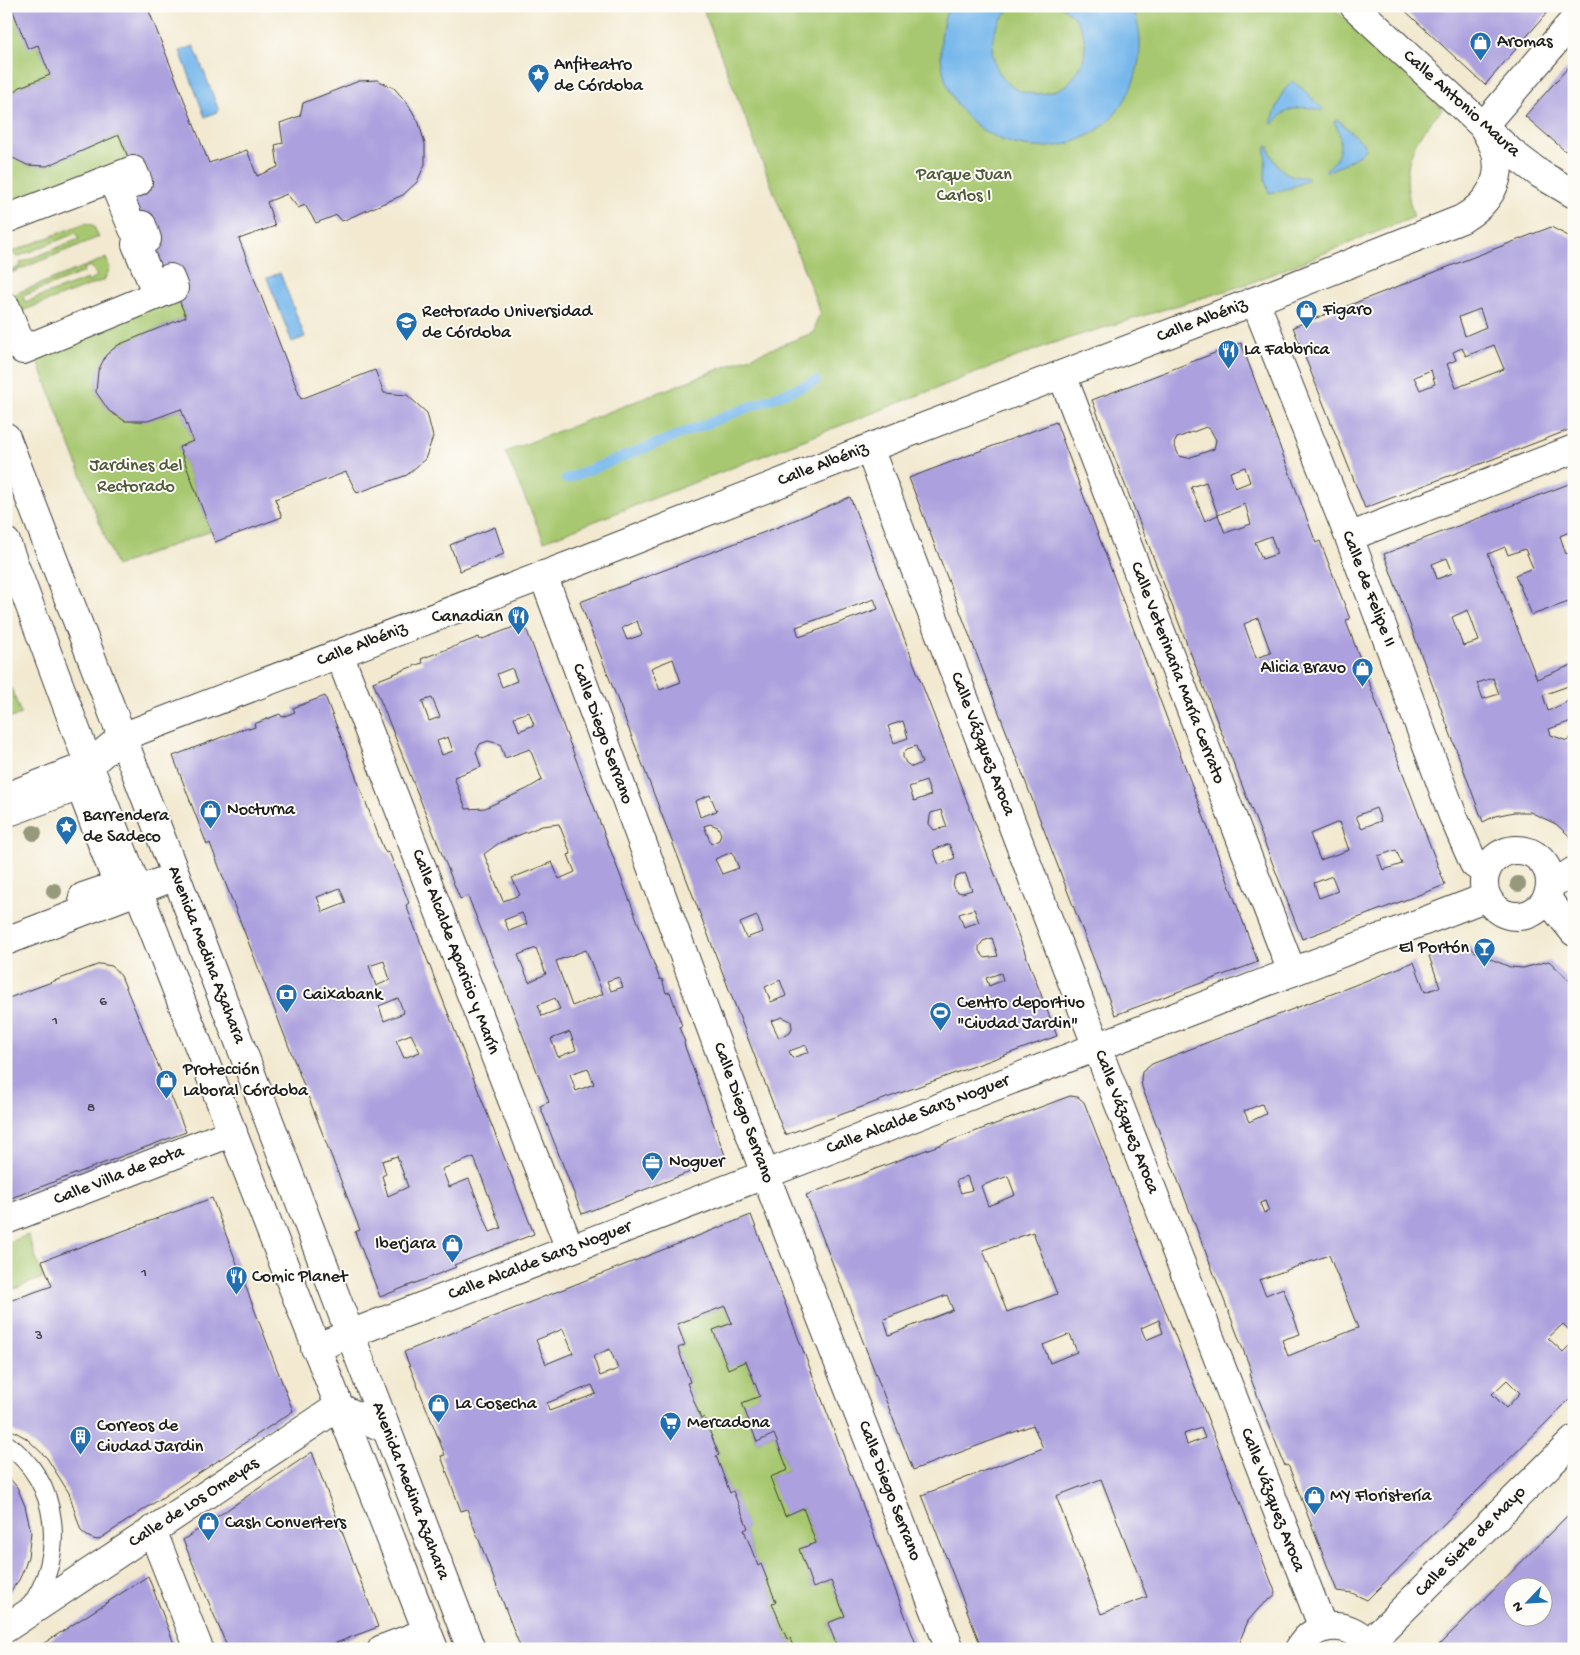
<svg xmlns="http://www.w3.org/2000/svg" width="1580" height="1655" font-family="'Gochi Hand',sans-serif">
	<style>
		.green { fill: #a7c870; stroke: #627246; fill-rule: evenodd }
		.water { fill: #77b8ec; stroke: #4a6a84 }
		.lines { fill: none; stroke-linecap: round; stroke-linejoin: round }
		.stream { stroke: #77b8ec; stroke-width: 10 }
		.building { fill: #aca1de; fill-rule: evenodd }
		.lane-casing { stroke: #3c3b37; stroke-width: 20 }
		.street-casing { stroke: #3c3b37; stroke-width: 30 }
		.secondary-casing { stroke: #3c3b37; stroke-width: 30 }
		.primary-casing { stroke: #3c3b37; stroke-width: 30 }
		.lane { stroke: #fff; stroke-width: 18 }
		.street { stroke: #fff; stroke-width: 28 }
		.secondary { stroke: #fff; stroke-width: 28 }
		.primary { stroke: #fff; stroke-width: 28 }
		.tree { fill: #97997d }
		.labels { text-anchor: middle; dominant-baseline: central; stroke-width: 4; stroke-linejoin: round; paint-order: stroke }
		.number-label { font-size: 15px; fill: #403d4c }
		.poi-label { font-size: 18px; fill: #1c1c1c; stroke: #fdfcf7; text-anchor: start }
		.street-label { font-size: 18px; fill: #1c1c1c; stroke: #fdfcf7 }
		.park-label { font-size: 18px; fill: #4d5839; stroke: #fdfcf7 }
	</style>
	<rect width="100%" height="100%" fill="#fdfcf7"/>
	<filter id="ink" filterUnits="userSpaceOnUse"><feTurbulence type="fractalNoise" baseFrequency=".02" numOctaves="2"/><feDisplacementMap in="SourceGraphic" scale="10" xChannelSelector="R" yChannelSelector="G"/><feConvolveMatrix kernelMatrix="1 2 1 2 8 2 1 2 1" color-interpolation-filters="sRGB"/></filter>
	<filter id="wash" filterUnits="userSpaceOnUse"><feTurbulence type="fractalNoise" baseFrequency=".0096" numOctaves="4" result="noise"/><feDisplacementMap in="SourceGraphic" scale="20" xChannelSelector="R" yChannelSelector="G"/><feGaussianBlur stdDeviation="1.12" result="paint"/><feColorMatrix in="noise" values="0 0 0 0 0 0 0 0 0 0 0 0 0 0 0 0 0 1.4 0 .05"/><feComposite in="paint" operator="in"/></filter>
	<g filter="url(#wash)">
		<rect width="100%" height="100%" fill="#f2e9d0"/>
		<path class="green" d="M6 6H11L38 45 50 75 20 87 6 100Z
			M702 6H1331L1443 109C1409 140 1399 173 1414 217L1248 284 1050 344 544 541 505 452 815 332C815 325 816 319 821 314Z
			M119 135 133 170 6 219V153L27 165 47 166Z
			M85 223 93 225 99 237 6 275V261L11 271 21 266 20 263 79 239 76 233 17 257 15 254 6 258V254Z
			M106 258 110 268 104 280 19 312 12 295ZM91 266 97 276 88 282 87 279 25 302 23 296 84 272 83 269Z
			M174 288 186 317 118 345 98 371 96 392C100 398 104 406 110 411 131 431 157 418 181 409L193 441 179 447 211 531 116 566 32 346Z
			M6 675 21 714 6 720Z
			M28 1235 43 1278 6 1292V1243Z
			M725 1306 732 1323 713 1330 728 1368 746 1361 760 1396 742 1404 757 1442 774 1434 788 1470 770 1477 786 1515 803 1508 816 1543 799 1550 813 1587 831 1581 845 1616 828 1623 838 1649H794L790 1638 787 1639 772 1603 776 1601 761 1565 758 1566 744 1530 747 1528 733 1491 730 1493 716 1456 719 1454 704 1418 701 1419 687 1383 690 1382 678 1348 685 1345 677 1324Z"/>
		<path class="water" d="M949 6H1016C971 33 995 103 1046 93 1055 91 1064 88 1070 81 1079 72 1085 60 1085 47 1085 30 1075 14 1060 6H1131C1143 28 1142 57 1134 80 1099 183 947 162 941 55 940 38 942 22 949 6Z
			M194 46 219 111 205 117 180 51Z
			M1292 81 1304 90 1323 109 1321 111C1304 104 1284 107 1274 124L1271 123 1283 92Z
			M1337 119 1364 144 1365 150 1355 158 1327 172 1326 169C1342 158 1344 137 1334 122Z
			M1266 146 1269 147C1273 166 1287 179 1307 177L1308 180 1290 188 1269 193 1265 180Z
			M280 273 305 337 292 342 267 278Z"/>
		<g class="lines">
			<path class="stream" d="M566 479 816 381"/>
		</g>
		<g id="blocks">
			<path class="building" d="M11 6H147L209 163 247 150 257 176 278 167 275 145 283 143 280 123 300 116 303 103 359 81 377 80 394 88 408 104 419 123 425 144V164L417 182 403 195 342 221 337 215 316 223 305 205 298 208 287 194 267 202 275 226 239 239 301 399 375 370 384 393 407 395 427 413 433 437 425 459 407 475 357 493 346 472 275 499 282 517 215 542 179 447 193 441 181 409 148 421H125L109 411 96 392 98 371 106 355 118 345 186 317 174 288 153 285 117 191 138 182 119 135 47 166 27 165 7 155 6 100 20 87 50 75 38 45 28 49Z
				M1400 6H1553L1485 85Z
				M1574 61V154L1564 150 1525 116Z
				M1551 227 1574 239V428L1365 508 1293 327ZM1480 309 1486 327 1465 336 1459 317ZM1494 345 1504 369 1456 388 1447 364 1456 360 1453 352 1462 348 1466 356ZM1431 370 1435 384 1420 390 1414 377Z
				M1241 343 1316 543 1320 541 1350 619 1346 620 1347 624 1445 885 1302 939 1092 400ZM1206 427 1210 429 1216 440 1214 449 1188 458 1179 456 1174 444 1177 438ZM1245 467 1250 482 1235 488 1230 472ZM1206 482 1218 515 1245 504 1251 524 1225 533 1218 515 1205 521 1191 487ZM1271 536 1277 554 1262 559 1255 542ZM1258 618 1271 653 1256 658 1244 624ZM1376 808 1381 821 1361 828 1356 816ZM1339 822 1349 850 1320 860 1310 834ZM1396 850 1402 864 1383 870 1378 856ZM1332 876 1338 891 1319 898 1314 883Z
				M1056 422 1258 962 1115 1015 909 478Z
				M1574 482V530L1560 536 1566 554 1574 551V600L1532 615 1515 575 1533 568 1525 549 1508 555 1505 547 1488 554 1537 679 1574 664V684L1543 695 1548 711 1573 699 1574 700V726L1569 722 1549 729 1551 735 1567 741 1574 735V840L1556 824 1530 812H1514L1495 816 1483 822 1384 554ZM1447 558 1453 573 1437 579 1432 564ZM1468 610 1479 641 1463 646 1452 617ZM1493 678 1499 694 1483 699 1477 683Z
				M850 497 1057 1036 785 1135 580 602 778 527ZM874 599 878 609 799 637 796 627ZM637 621 642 635 627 640 622 628ZM673 659 681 682 660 690 651 668ZM903 721 908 738 894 743 888 726ZM916 746 922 763 912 767 906 763 903 757V753L907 749ZM926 781 931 795 914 801 909 787ZM710 795 717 811 700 817 695 801ZM941 810 947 827 934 830 929 824 930 816 931 813ZM710 824 718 827 721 834 719 840 711 844 704 826ZM949 844 955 858 939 865 933 850ZM732 852 739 868 722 874 715 859ZM965 873 972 890 962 893 958 892 953 888 954 880 956 877ZM974 909 979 922 964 927 959 914ZM757 916 763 932 746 938 740 923ZM992 938 998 956 985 958 979 951V947L983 941ZM1001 973 1003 980 989 986 986 978ZM780 980 786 996 771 1002 765 987ZM782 1017 791 1021 792 1028 790 1033 779 1038 771 1021ZM806 1045 809 1052 792 1058 789 1051Z
				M495 527 504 554 460 571 450 545Z
				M524 623 660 980 662 979 666 993 670 992 682 1026 679 1027 685 1042 684 1043 685 1047 726 1158 582 1214 540 1106 549 1102 468 896 460 899 373 682 419 664 423 663 421 659 479 637 480 640ZM512 668 517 681 502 687 497 674ZM432 698 440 717 429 721 422 701ZM529 712 534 725 519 731 514 717ZM448 737 453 751 442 755 437 741ZM488 741 500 744 505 758 530 749 542 780 527 789 485 808 466 809 454 777 481 767 476 752 480 744ZM559 824 571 854 568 855 575 872 559 879 552 862 512 878 520 895 503 901 484 854 499 843 542 826ZM522 913 527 924 509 931 504 920ZM536 948 546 974 529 982 518 955ZM586 950 603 994 572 1006 556 961ZM619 977 623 987 611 991 607 981ZM555 998 560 1009 542 1016 538 1005ZM570 1032 576 1050 558 1057 551 1039ZM588 1068 594 1084 576 1091 570 1074Z
				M325 696 384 850 386 853 389 852 409 903 406 905 534 1234 454 1265 456 1267 380 1297 355 1232 360 1230 211 846 210 843 207 845 173 756 248 727 249 729 255 727 254 724 280 714 282 717 295 712 293 708ZM340 888 346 903 323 912 317 897ZM384 961 390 980 376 986 369 966ZM398 998 404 1013 384 1021 379 1006ZM411 1034 420 1052 404 1058 396 1040ZM397 1156 408 1187 388 1196 382 1176 386 1174 382 1161ZM474 1157 501 1228 490 1232 469 1179 449 1187 442 1169Z
				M1466 942 1474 951 1486 957 1510 967 1523 968 1549 961 1574 985V1335L1563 1324 1548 1338 1563 1352 1574 1341V1395L1367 1600 1352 1593 1337 1591 1289 1467 1287 1465 1285 1466 1249 1374 1252 1373 1251 1370 1142 1087 1141 1079 1142 1072 1152 1064 1414 962 1425 992 1440 987 1429 956ZM1262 1104 1266 1114 1249 1122 1244 1111ZM1265 1201 1269 1211 1264 1213 1260 1203ZM1329 1255 1358 1328 1288 1356 1282 1340 1300 1334 1283 1288 1266 1295 1259 1280ZM1507 1380 1520 1393 1506 1408 1492 1394Z
				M100 964 112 966 121 976 186 1132 6 1200V999Z
				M1070 1096 1078 1097 1084 1102 1276 1594 1260 1607 1248 1621 1241 1638 1239 1649H982L922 1495 1043 1448 1033 1425 913 1470 806 1195ZM967 1176 972 1190 961 1193 956 1181ZM1008 1176 1015 1195 988 1206 981 1186ZM1033 1232 1057 1294 1007 1312 983 1250ZM947 1295 953 1310 889 1335 884 1319ZM1159 1320 1163 1333 1146 1340 1141 1328ZM1070 1334 1077 1352 1050 1363 1043 1345ZM1201 1428 1205 1438 1187 1445 1184 1434ZM1101 1479 1147 1597 1101 1614 1056 1496Z
				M212 1198 293 1411 98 1540 93 1539 87 1536 81 1531 69 1493 47 1458 26 1438 6 1427V1302L52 1286 42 1261Z
				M751 1215 918 1649H838L828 1623 845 1616 831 1581 813 1588 799 1549 816 1543 803 1508 785 1516 770 1477 788 1470 774 1434 757 1442 742 1403 760 1396 746 1361 728 1369 713 1330 732 1323 725 1306 677 1324 685 1345 678 1348 690 1382 687 1383 701 1419 704 1417 719 1455 716 1456 730 1493 733 1491 748 1528 744 1530 758 1566 761 1564 776 1602 772 1603 787 1639 790 1638 794 1649H521L467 1509 461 1511 441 1456 445 1455 404 1352ZM563 1329 573 1353 546 1364 536 1340ZM610 1349 618 1369 600 1376 593 1356ZM592 1385 596 1394 549 1411 547 1403Z
				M312 1452 378 1627 320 1649H228L183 1540Z
				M6 1474 17 1487 25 1506 31 1532 28 1557 24 1569 19 1580 6 1597Z
				M1574 1509V1649H1435ZM1512 1588H1542V1618H1512Z
				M148 1576 176 1649H35L66 1629Z"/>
		</g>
	</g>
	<g filter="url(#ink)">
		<use href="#blocks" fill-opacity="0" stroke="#3c3b37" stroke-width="1"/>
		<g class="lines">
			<defs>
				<path id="lane" d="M6 1444C60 1480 67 1557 29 1608"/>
				<path id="street" d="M1483 126 1574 20
					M6 219 133 170 138 182 117 191 133 229 142 225 147 239 136 244 153 285 170 278 174 288 23 350 6 307
					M1255 301 1349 537 1453 816 1474 864 1486 872
					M1062 375 1292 972
					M1349 537 1574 449
					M543 575 765 1174 950 1649
					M339 654 570 1249
					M6 813 80 786 118 885 83 897
					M1547 899 1574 932
					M6 1220 233 1132
					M315 1348 350 1334
					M152 1530 199 1649
					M6 1628 338 1407 386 1429
					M1368 1644 1574 1440
					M382 1649 427 1632"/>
				<path id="secondary" d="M869 448 1106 1071 1323 1628
					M6 797 89 765 122 737 581 561 869 448 1255 301 1462 219C1488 204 1506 178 1494 147 1491 140 1486 133 1483 126
					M1484 883a33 33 0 1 1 66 0a33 33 0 1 1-66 0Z
					M1551 882 1561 879 1574 871
					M6 941 176 876
					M350 1334 1487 897
					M1299 1649C1315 1619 1355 1620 1371 1649"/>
				<path id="primary" d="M1354 6 1512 153 1540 174 1574 194
					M6 437 176 876 350 1334 471 1649
					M6 542 89 765 434 1649"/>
			</defs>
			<use href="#lane" class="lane-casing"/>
			<use href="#street" class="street-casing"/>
			<use href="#secondary" class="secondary-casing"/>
			<use href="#primary" class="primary-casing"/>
			<use href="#lane" class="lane"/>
			<use href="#street" class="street"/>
			<use href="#secondary" class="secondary"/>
			<use href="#primary" class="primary"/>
		</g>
		<g class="tree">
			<circle cx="34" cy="833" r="8"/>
			<circle cx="1518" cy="884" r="8"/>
			<circle cx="54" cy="891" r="8"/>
		</g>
	</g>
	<defs>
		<symbol id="shop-pin" viewBox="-11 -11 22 30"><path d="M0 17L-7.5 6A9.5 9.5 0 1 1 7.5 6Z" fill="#1f6fb2" stroke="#fdfcf7"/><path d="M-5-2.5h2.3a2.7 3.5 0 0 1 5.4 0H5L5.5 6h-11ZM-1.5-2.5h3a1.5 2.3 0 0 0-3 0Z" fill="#fff"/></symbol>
		<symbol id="sight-pin" viewBox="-11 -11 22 30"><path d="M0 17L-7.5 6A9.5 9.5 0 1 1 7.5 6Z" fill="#1f6fb2" stroke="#fdfcf7"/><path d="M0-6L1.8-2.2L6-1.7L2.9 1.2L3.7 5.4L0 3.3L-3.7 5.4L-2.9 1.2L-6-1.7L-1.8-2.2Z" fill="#fff"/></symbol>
		<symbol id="university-pin" viewBox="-11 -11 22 30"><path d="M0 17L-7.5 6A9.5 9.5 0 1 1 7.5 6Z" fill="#1f6fb2" stroke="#fdfcf7"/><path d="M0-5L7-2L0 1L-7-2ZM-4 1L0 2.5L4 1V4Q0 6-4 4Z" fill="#fff"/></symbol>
		<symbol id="restaurant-pin" viewBox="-11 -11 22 30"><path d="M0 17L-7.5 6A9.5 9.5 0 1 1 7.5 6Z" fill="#1f6fb2" stroke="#fdfcf7"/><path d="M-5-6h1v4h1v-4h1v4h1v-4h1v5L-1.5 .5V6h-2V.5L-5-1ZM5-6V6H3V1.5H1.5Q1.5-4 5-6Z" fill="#fff"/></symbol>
		<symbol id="bar-pin" viewBox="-11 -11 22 30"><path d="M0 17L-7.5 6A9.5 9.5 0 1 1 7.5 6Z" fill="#1f6fb2" stroke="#fdfcf7"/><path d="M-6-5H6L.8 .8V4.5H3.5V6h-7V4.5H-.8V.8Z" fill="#fff"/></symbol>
		<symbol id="bank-pin" viewBox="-11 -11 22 30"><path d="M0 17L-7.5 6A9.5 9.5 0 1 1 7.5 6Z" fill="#1f6fb2" stroke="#fdfcf7"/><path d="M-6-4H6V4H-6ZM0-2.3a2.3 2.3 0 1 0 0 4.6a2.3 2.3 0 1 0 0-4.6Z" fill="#fff"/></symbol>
		<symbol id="stadium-pin" viewBox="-11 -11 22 30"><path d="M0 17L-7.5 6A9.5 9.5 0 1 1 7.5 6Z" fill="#1f6fb2" stroke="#fdfcf7"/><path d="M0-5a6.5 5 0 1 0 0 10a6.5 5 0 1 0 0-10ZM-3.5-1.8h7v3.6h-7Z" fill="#fff"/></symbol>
		<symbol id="office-pin" viewBox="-11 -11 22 30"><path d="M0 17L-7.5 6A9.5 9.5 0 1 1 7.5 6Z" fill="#1f6fb2" stroke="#fdfcf7"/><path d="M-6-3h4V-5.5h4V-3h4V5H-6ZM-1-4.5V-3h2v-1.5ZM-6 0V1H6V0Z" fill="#fff"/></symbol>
		<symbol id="supermarket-pin" viewBox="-11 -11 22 30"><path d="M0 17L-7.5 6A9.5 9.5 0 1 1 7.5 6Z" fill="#1f6fb2" stroke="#fdfcf7"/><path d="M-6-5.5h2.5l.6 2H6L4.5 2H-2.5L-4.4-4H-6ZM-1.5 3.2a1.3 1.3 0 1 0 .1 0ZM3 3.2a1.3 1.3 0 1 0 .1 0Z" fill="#fff"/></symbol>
		<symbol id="building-pin" viewBox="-11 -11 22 30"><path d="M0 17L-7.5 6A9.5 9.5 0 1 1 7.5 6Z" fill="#1f6fb2" stroke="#fdfcf7"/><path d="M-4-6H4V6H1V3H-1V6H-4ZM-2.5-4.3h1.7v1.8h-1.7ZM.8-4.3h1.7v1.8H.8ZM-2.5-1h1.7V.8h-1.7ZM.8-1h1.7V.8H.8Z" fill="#fff"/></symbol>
	</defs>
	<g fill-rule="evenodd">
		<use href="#shop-pin" x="1468" y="30" width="25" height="34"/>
		<use href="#sight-pin" x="526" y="62" width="25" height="34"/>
		<use href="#shop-pin" x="1294" y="298" width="25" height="34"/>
		<use href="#university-pin" x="394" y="310" width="25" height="34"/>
		<use href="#restaurant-pin" x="1216" y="338" width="25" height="34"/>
		<use href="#restaurant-pin" x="506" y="604" width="25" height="34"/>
		<use href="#shop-pin" x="1350" y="656" width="25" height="34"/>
		<use href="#shop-pin" x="198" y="798" width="25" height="34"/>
		<use href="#sight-pin" x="54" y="814" width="25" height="34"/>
		<use href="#bar-pin" x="1472" y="936" width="25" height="34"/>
		<use href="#bank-pin" x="274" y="982" width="25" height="34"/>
		<use href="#stadium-pin" x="928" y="1000" width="25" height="34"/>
		<use href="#shop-pin" x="154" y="1068" width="25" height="34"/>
		<use href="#office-pin" x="640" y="1150" width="25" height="34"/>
		<use href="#shop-pin" x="440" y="1232" width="25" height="34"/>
		<use href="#restaurant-pin" x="224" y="1264" width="25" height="34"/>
		<use href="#shop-pin" x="426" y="1392" width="25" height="34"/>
		<use href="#supermarket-pin" x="658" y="1410" width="25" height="34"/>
		<use href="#building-pin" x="68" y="1424" width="25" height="34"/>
		<use href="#shop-pin" x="1302" y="1484" width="25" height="34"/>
		<use href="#shop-pin" x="196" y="1510" width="25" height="34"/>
	</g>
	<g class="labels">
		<g class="number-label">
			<text x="103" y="1002">6</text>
			<text x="55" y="1021">1</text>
			<text x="91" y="1108">8</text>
			<text x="144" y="1273">1</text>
			<text x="39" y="1336">3</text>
		</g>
		<g class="poi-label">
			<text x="1497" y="42">Aromas</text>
			<text x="554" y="65">Anfiteatro<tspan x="554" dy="21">de Córdoba</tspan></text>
			<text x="1323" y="310">Figaro</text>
			<text x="422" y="312">Rectorado Universidad<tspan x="422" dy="21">de Córdoba</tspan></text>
			<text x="1244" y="350">La Fabbrica</text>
			<text x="503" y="617" text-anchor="end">Canadian</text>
			<text x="1346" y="668" text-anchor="end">Alicia Bravo</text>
			<text x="227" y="810">Nocturna</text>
			<text x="83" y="816">Barrendera<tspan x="83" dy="21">de Sadeco</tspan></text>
			<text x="1469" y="948" text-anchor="end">El Portón</text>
			<text x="303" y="995">Caixabank</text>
			<text x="957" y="1003">Centro deportivo<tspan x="957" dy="21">"Ciudad Jardin"</tspan></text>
			<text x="183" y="1070">Protección<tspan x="183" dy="21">Laboral Córdoba</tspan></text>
			<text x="669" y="1162">Noguer</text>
			<text x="436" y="1244" text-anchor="end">Iberjara</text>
			<text x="252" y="1277">Comic Planet</text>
			<text x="455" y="1404">La Cosecha</text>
			<text x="687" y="1423">Mercadona</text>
			<text x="97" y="1426">Correos de<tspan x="97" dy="21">Ciudad Jardin</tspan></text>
			<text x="1330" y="1496">MY Floristería</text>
			<text x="225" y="1523">Cash Converters</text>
		</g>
		<g class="street-label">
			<text transform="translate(1461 104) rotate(42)">Calle Antonio Maura</text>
			<text transform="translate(1202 321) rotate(-21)">Calle Albéniz</text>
			<text transform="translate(823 465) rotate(-21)">Calle Albéniz</text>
			<text transform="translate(1368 589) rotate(69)">Calle de Felipe II</text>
			<text transform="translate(362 645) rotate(-21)">Calle Albéniz</text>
			<text transform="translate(1177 673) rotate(69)">Calle Veterinaria María Cerrato</text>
			<text transform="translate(602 734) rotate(70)">Calle Diego Serrano</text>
			<text transform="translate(982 744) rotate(69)">Calle Vázquez Aroca</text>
			<text transform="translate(455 952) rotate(69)">Calle Alcalde Aparicio y Marín</text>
			<text transform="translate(206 955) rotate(69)">Avenida Medina Azahara</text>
			<text transform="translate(743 1113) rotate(70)">Calle Diego Serrano</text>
			<text transform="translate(918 1115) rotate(-21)">Calle Alcalde Sanz Noguer</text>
			<text transform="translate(1126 1122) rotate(69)">Calle Vázquez Aroca</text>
			<text transform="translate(119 1176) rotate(-21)">Calle Villa de Rota</text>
			<text transform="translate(540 1261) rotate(-21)">Calle Alcalde Sanz Noguer</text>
			<text transform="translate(410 1491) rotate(69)">Avenida Medina Azahara</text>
			<text transform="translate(889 1491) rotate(69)">Calle Diego Serrano</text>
			<text transform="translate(1272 1500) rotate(69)">Calle Vázquez Aroca</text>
			<text transform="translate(194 1503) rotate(-33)">Calle de Los Omeyas</text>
			<text transform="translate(1471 1542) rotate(-45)">Calle Siete de Mayo</text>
		</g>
		<g class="park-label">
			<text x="964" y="175">Parque Juan<tspan x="964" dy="21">Carlos I</tspan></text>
			<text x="136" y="466">Jardines del<tspan x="136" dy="21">Rectorado</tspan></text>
		</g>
	</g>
	<rect width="1580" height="1655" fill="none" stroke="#fdfcf7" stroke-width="25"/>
	<g transform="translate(1528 1602) rotate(245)"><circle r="24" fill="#fdfcf7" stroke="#a3a29f"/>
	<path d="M0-4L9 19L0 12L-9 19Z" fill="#1f6fb2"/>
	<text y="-8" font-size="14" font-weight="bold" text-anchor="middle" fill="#1c1c1c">N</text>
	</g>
</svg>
